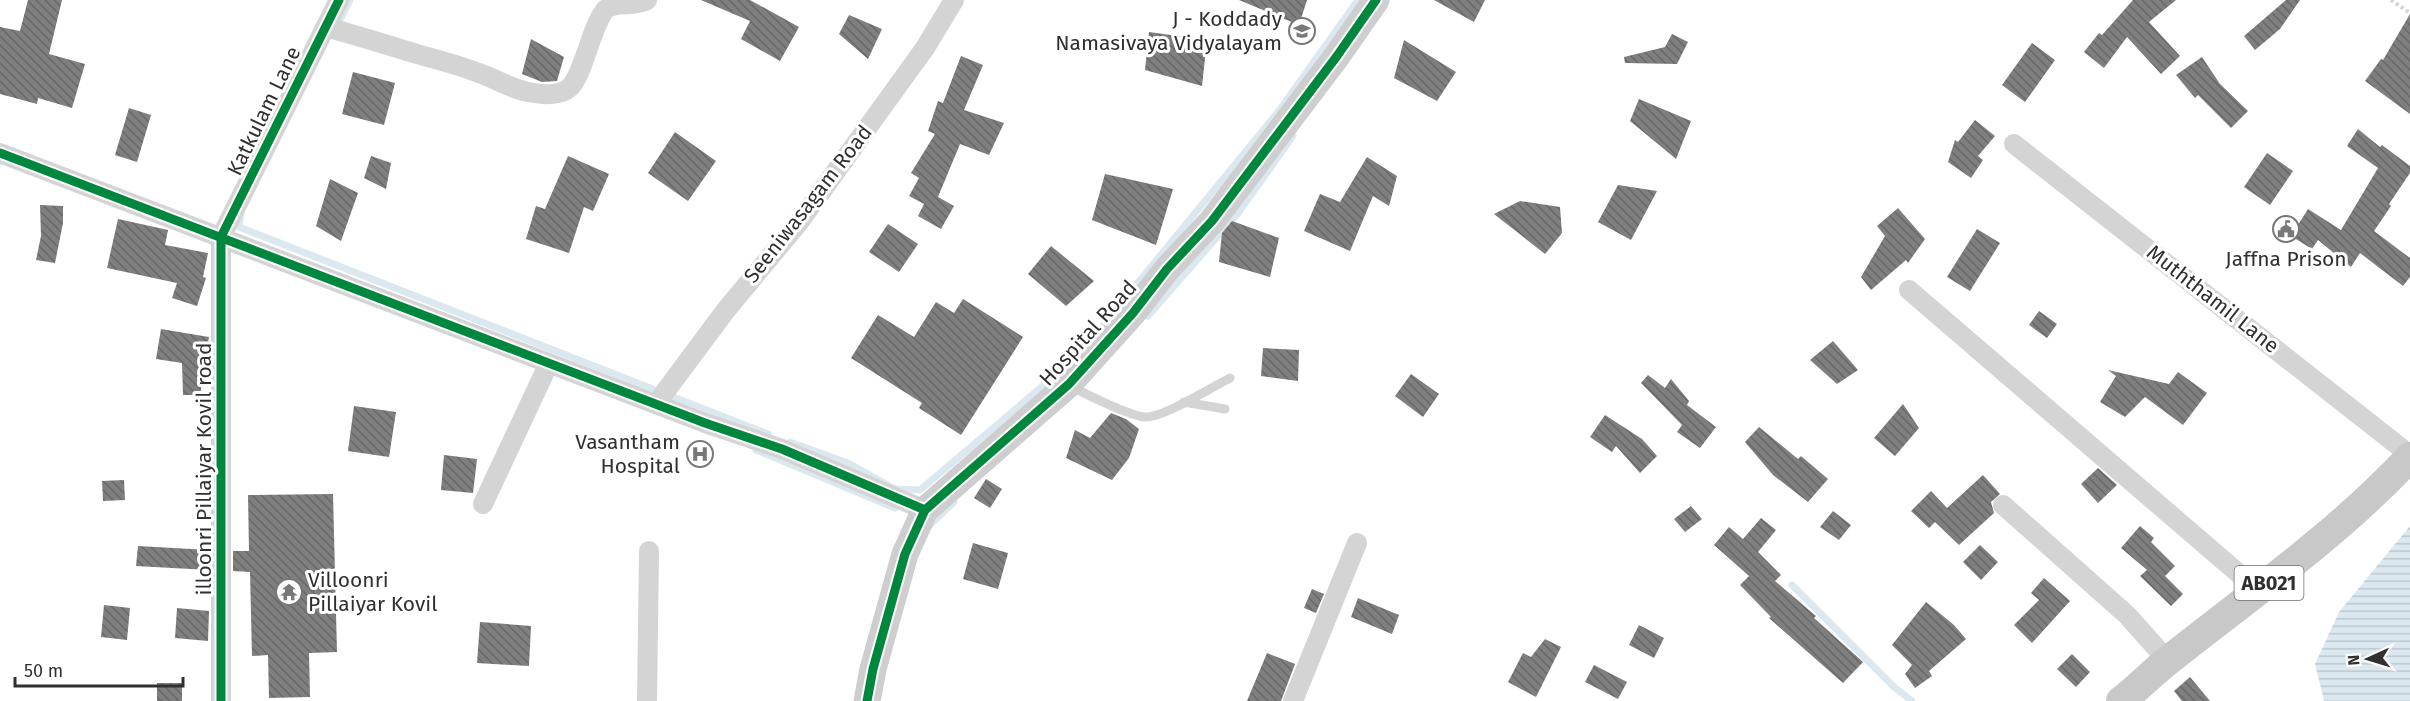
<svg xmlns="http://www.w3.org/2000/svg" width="2410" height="701" font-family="'Fira Sans',sans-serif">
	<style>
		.water { fill: url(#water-rules) }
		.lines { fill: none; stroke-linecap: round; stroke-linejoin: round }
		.stream { stroke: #dce8f0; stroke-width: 7 }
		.building { fill: url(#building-back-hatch) }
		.path { stroke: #d4d4d4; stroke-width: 4; stroke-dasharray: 3 3; stroke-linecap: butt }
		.lane { stroke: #d4d4d4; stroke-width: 9 }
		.street { stroke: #d4d4d4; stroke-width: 20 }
		.secondary { stroke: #cecece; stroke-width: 27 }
		.primary { stroke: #c8c8c8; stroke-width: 30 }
		.cycleway-casing { stroke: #fff; stroke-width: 13 }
		.cycleway { stroke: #00873e; stroke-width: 9 }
		.labels { text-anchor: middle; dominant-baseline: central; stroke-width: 6; stroke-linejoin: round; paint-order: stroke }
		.shield { fill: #fff; stroke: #6e6e6e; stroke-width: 1.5 }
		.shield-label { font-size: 20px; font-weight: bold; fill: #303030 }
		.poi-label { font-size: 21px; fill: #303030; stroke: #fff; text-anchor: end }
		.street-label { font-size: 21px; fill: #303030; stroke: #fff }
	</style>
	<defs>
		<pattern id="water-rules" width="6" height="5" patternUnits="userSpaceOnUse" patternTransform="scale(1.5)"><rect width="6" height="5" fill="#dce8f0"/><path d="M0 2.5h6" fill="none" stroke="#bdc7ce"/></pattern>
		<pattern id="building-back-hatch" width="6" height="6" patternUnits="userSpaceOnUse" patternTransform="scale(1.5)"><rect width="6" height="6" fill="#7f7f7f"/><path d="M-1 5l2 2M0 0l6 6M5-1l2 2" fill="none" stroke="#686868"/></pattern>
	</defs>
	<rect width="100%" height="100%" fill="#fff"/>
	<path class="water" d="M2410 526V701H2324L2315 664 2339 612Z"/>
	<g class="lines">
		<path class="stream" d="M339 22 350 0
			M241 212 239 227 768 434
			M1148 316 1239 212 1293 136
			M1086 346 1278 112 1358 0
			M790 442 848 463 895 489 920 490 1077 357
			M756 450 895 508
			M929 526 954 502
			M1792 585 1894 687 1912 701"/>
	</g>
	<path class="building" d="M28 0H62L49 54 85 64 72 108 38 98 37 104 0 94V27L20 31Z
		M701 0H750L799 27 780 61 741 39 750 21Z
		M1239 0H1307L1299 25Z
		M1434 0H1485L1474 22Z
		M2133 0H2176L2149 22 2180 56 2161 74 2127 37 2104 68 2084 52 2099 33 2102 35Z
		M2286 0H2300L2280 29 2255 50 2244 36Z
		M2410 14V114L2365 81 2381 59 2383 60Z
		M849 15 882 29 868 59 839 34Z
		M1149 32 1207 40 1202 86 1145 70Z
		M1672 34 1688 42 1677 64 1625 63 1624 57 1665 47Z
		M531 39 564 57 557 81 542 82 522 74Z
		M1404 40 1456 72 1437 101 1394 78Z
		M2032 43 2055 60 2025 102 2002 85Z
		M961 56 983 65 964 110 1004 123 989 155 960 144 938 197 954 206 941 229 918 216 924 204 909 196 919 178 911 173 935 134 928 131 938 101 943 103Z
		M2202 57 2220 84 2248 111 2231 128 2198 95 2195 98 2176 75Z
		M353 72 395 83 384 125 342 114Z
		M1639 99 1691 121 1676 159 1630 121Z
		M129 108 151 115 137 162 115 155Z
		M1975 120 1995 136 1978 156 1983 160 1971 178 1948 162 1955 140 1958 142Z
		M2358 129 2380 147 2382 145 2410 166V173L2389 204 2391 206 2374 231 2410 258V277L2403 286 2360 253 2351 267 2318 240 2312 249 2291 236 2308 209 2341 230 2378 168 2347 146Z
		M675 132 716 161 688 201 648 173Z
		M2267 153 2293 171 2270 205 2244 187Z
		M371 156 391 163 386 189 364 178Z
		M568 156 609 174 593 211 584 207 569 253 526 239 536 206 545 209Z
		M1367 157 1397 176 1389 206 1373 196 1350 251 1304 231 1320 194 1340 202Z
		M1105 174 1173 189 1156 245 1092 220Z
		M330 179 358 193 341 241 316 226Z
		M1618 185 1657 191 1631 240 1598 222Z
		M1520 201 1560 207 1562 233 1545 254 1494 214Z
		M40 205 63 206V223L55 263 36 260 41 236Z
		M1898 208 1925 239 1908 263 1906 260 1871 290 1861 277 1885 236 1877 226Z
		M118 219 168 230 165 245 208 253 203 277 206 278 197 306 172 298 177 283 107 268Z
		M1232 221 1279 238 1270 277 1219 262 1222 233Z
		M888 224 918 244 899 272 869 252Z
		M1977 229 2000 243 1970 291 1947 277Z
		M1051 246 1094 281 1066 306 1028 274Z
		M963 299 1023 337 961 435 919 408 922 403 851 358 878 315 914 337 936 302 954 313Z
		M2039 311 2057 324 2047 338 2029 325Z
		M161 329 209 337 200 395H183L182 363 156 359Z
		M1833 341 1858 370 1837 384 1810 360Z
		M1263 348 1299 350 1298 381 1261 376Z
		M2108 370 2169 384 2178 372 2207 393 2183 425 2145 397 2125 417 2100 402 2116 376Z
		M1411 374 1439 394 1423 417 1395 396Z
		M1648 375 1665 388 1671 379 1689 401 1687 405 1716 427 1700 448 1677 432 1682 425 1641 383Z
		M1903 404 1919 428 1895 456 1874 438Z
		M354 406 396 412 389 457 348 451Z
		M1111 413 1126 419 1139 429 1129 458 1112 480 1066 458 1075 430 1090 438Z
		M1605 415 1642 439 1657 456 1640 473 1616 446 1612 452 1590 437Z
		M1759 427 1798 459 1801 456 1828 479 1808 502 1773 475 1745 442Z
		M444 455 477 459 473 493 441 490Z
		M2098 468 2117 485 2098 503 2081 484Z
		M1983 475 2000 494 1991 502 1994 513 1959 545 1935 522 1929 528 1911 511 1931 491 1947 508Z
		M986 479 1002 489 990 508 974 498Z
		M124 480 125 500 103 501 102 481Z
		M333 494 337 652 309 653 310 697 269 698 268 655 252 656 250 572 233 571V551H249L248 495Z
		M1691 506 1702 519 1685 532 1674 519Z
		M1833 511 1851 525 1839 540 1820 527Z
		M1761 518 1776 530 1758 552 1781 575 1775 581 1816 616 1814 618 1863 662 1843 683 1769 618 1771 617 1740 585 1749 576 1714 545 1729 527 1743 539Z
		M2140 526 2154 538 2151 542 2175 566 2165 576 2183 594 2171 606 2140 576 2147 570 2121 548Z
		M973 543 1008 553 998 589 963 579Z
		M1980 545 1998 562 1981 580 1963 562Z
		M138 546 209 550V570L136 566Z
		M2044 578 2070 601 2032 643 2014 625 2039 600 2031 593Z
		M1312 589 1324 594 1316 613 1304 608Z
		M1358 598 1399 615 1392 634 1351 617Z
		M1926 602 1954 625 1966 639 1929 671 1932 676 1915 688 1905 674 1912 665 1892 645Z
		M104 605 130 608 127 640 101 637Z
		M177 608 209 611 208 641 175 638Z
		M480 622 531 626 529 666 477 663Z
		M1639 625 1664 638 1654 658 1629 645Z
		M1545 639 1561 647 1536 697 1508 682 1523 653 1531 657Z
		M1267 653 1295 664 1281 701H1247Z
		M2072 654 2090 672 2076 687 2057 669Z
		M1594 665 1627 682 1618 699 1585 682Z
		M2190 677 2210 701H2182L2174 691Z
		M157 683H182V701H157Z"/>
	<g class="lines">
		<path class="path" d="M2391 0 2410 13"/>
		<path class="lane" d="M1071 386C1085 394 1130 416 1145 417 1163 418 1212 387 1230 378
			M1184 402 1225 409"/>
		<path class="street" d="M325 27C356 35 387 45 417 54 438 60 459 65 479 73 497 79 514 91 534 93 545 95 561 95 569 88 583 77 591 27 605 10 615 0 633 8 647 0
			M2014 144 2410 455
			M0 153 705 423 782 449 925 510
			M1909 290 2259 591
			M656 404 726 310 800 221 925 48 954 0
			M483 504 549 363
			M2003 505 2127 615 2168 661
			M221 701V237L339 0
			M647 701 649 551
			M1293 701 1357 543"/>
		<path class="secondary" d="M867 701 873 669 905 554 925 510 1069 384 1133 313 1167 269 1212 221 1337 56 1376 0"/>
		<path class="primary" d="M2121 701C2138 688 2153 672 2170 659 2252 594 2338 534 2410 457"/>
		<defs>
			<path id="cycleway" d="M0 153 705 423 782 449 925 510
				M221 701V237L339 0
				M867 701 873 669 905 554 925 510 1069 384 1133 313 1167 269 1212 221 1337 56 1376 0"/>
		</defs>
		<use href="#cycleway" class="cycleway-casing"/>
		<use href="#cycleway" class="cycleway"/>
	</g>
	<defs>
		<symbol id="school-ring" viewBox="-11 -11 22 22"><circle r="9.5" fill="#fff" stroke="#787878" stroke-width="1.5"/><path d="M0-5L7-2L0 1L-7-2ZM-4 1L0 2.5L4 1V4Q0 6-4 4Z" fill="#787878"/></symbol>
		<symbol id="civic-ring" viewBox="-11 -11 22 22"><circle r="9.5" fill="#fff" stroke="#787878" stroke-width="1.5"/><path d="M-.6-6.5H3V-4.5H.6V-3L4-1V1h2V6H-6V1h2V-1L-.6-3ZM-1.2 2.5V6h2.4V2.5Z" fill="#787878"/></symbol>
		<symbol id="hospital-ring" viewBox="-11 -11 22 22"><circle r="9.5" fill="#fff" stroke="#787878" stroke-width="1.5"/><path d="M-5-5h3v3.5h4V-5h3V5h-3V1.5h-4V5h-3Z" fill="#787878"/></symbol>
		<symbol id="temple-ring" viewBox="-11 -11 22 22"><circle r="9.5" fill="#fff" stroke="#787878" stroke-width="1.5"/><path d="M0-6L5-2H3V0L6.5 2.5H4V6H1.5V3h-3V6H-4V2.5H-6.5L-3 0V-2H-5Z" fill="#787878"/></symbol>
	</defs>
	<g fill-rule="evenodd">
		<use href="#school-ring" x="1287" y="16" width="30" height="30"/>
		<use href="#civic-ring" x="2271" y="214" width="30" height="30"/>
		<use href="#hospital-ring" x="685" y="439" width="30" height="30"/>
		<use href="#temple-ring" x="274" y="577" width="30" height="30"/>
	</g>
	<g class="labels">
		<rect class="shield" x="2234.5" y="566" width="69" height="34" rx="4.5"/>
		<g class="shield-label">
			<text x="2269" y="583">AB021</text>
		</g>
		<g class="poi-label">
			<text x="1282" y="19">J - Koddady<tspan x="1282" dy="24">Namasivaya Vidyalayam</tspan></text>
			<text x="2286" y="259" text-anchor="middle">Jaffna Prison</text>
			<text x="680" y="442">Vasantham<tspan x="680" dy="24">Hospital</tspan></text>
			<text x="308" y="580" text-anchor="start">Villoonri<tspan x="308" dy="24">Pillaiyar Kovil</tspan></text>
		</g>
		<g class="street-label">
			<text transform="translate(264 111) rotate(-64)">Katkulam Lane</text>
			<text transform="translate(808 204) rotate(-52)">Seeniwasagam Road</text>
			<text transform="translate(2213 299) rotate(38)">Muththamil Lane</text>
			<text transform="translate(1088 333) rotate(-48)">Hospital Road</text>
			<text transform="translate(204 469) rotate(-90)">illoonri Pillaiyar Kovil road</text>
		</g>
	</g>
	<g transform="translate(2368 659) rotate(266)" stroke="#ffffff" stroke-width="4.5" paint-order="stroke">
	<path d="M0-4.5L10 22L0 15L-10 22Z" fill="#303030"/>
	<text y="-9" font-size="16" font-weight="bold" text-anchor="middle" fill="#303030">N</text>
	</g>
	<path d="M15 677v9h168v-9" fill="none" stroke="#303030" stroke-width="3"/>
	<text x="24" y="677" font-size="18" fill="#303030" stroke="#ffffff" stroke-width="4.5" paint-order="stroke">50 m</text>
</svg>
